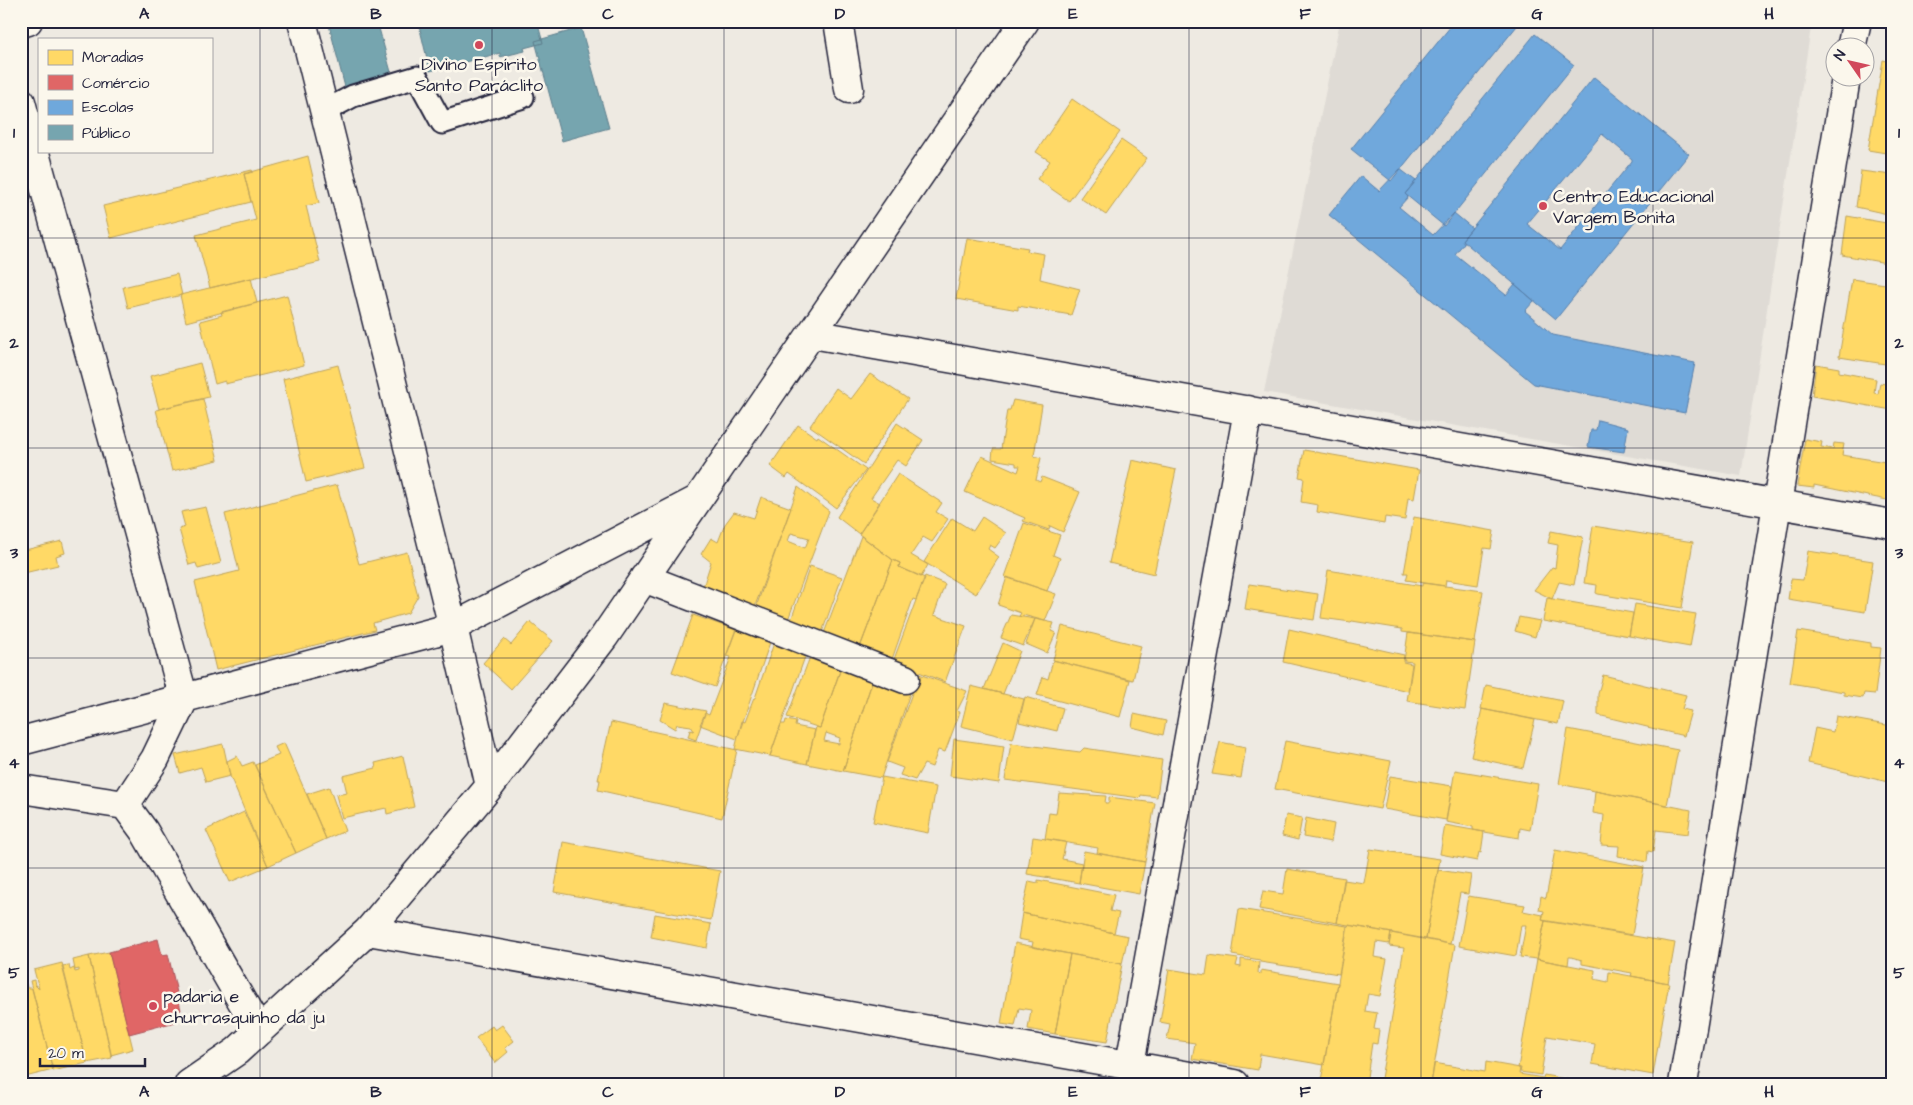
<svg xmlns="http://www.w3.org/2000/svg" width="1913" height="1105" font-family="'Architects Daughter',sans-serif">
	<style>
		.built { fill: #dfdbd5 }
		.homes { fill: #ffd966; stroke: #bda259; fill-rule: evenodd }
		.shops { fill: #e06666; stroke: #a75259 }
		.schools { fill: #6fa8dc; stroke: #5880ac; fill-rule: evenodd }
		.public { fill: #76a5af; stroke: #5d7e8c }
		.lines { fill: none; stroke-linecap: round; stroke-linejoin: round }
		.service-casing { stroke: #22223b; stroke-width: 25 }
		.minor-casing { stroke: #22223b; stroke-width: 31 }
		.service { stroke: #fbf7ec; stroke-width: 21 }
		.minor { stroke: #fbf7ec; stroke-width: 28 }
		.grid { fill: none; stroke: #22223b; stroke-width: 1; stroke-opacity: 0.55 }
		.poi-dot { fill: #d1495b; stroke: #fbf7ec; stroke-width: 2 }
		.labels { text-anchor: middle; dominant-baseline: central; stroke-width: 5; stroke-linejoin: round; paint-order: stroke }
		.poi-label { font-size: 18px; fill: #22223b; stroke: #fbf7ec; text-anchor: start }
		.neatline { fill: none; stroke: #22223b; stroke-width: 2 }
		.grid-label { font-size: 16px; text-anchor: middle; font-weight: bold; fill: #22223b }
	</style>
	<rect width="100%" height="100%" fill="#eeeae2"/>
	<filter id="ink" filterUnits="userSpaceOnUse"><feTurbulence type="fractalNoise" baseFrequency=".02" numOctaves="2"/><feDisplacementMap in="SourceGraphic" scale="10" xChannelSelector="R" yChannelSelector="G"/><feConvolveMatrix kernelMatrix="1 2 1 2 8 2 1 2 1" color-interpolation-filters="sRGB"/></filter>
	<g filter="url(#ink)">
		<path class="built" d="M1340 21H1812L1741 476 1264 392Z"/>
		<path class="homes" d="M1883 60 1892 62V154L1868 150Z
			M1072 99 1120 132 1069 201 1037 179 1050 161 1036 152Z
			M1121 140 1147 158 1106 215 1080 198Z
			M308 156 319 203 306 206 320 262 210 288 196 235 256 220 244 174Z
			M252 170 253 172 244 174 251 202 111 238 103 206Z
			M1861 171 1892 175V215L1856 207Z
			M1847 216 1892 224V264L1842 255Z
			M967 238 1028 248 1027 251 1044 254 1040 279 1080 289 1071 315 1018 306V310L956 299Z
			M177 274 182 295 128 308 123 287Z
			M251 278 257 303 186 322 180 295Z
			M1852 279 1892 285V365L1839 357Z
			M287 295 304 365 225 384V381L215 384 200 321 222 315 221 312Z
			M200 363 209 397 159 409 150 376Z
			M1816 364 1839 368V372L1876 379 1874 393 1878 394 1880 383 1892 385V410L1812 396Z
			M338 365 365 468 306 482 283 379Z
			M870 374 908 399 864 464 810 426 836 388 851 399Z
			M203 399 218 460 172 471 156 410Z
			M1013 400 1042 405 1034 456 1041 458 1036 480 1040 482 1042 477 1080 492 1063 532 1050 526 1049 530 1023 521 1025 518 965 492 982 456 1018 472 1020 466H1016V463L992 459 993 449H1001L1007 410H1010Z
			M897 423 923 440 906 466 897 460 871 498 880 503 859 534 837 517Z
			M798 425 817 438 818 436 866 470 836 508 789 474 786 478 770 466Z
			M1805 439 1822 442 1821 447 1833 449 1834 443 1844 444 1842 455 1892 463V501L1814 485V488L1797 486Z
			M1304 450 1419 470 1414 499 1408 498 1405 520 1385 517 1384 524 1317 512 1318 505 1301 502 1304 478 1299 477Z
			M1132 460 1176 470 1154 574 1109 563Z
			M898 474 942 503 936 512 948 519 932 542 923 537 911 555 928 565 921 577 899 567 900 563 893 560 859 534Z
			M337 485 359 564 407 552 418 596 408 613 373 623 375 630 216 670 195 582 239 571 225 514Z
			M798 487 829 511 787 622 755 610ZM791 533 809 538 805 548 788 541Z
			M761 497 791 508 755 606 703 587 711 562 701 554 711 538 718 542 725 524 734 512 754 518Z
			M206 507 221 563 198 569 196 563 189 565 179 529 185 527 181 512Z
			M982 517 1006 533 995 548 990 545 988 549 999 557 976 594 924 562 952 518 973 531Z
			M1414 517 1494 531 1491 549 1484 548 1478 585 1446 580 1445 586 1406 580 1408 573H1404Z
			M1024 523 1060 535 1053 555 1060 558 1047 591 1005 577Z
			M1593 526 1693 542 1682 608 1598 594 1596 593 1597 585 1584 583Z
			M1551 531 1583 537 1574 585 1559 582 1552 599 1534 590 1552 567 1555 568 1558 545 1548 543Z
			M861 536 893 560 859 650 823 636Z
			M62 541 65 553 56 556 58 565 24 573 21 551Z
			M1808 551 1873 561 1865 612 1788 599 1791 579 1803 580Z
			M893 560 900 563 899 567 925 578 916 600 913 599 891 662 859 650Z
			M810 566 842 577 821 635 790 623Z
			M1328 570 1422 586V583L1483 591 1475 642 1402 632V629L1352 621 1351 622 1321 618Z
			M925 576 945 584 934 615 966 626 945 682 893 662Z
			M1007 577 1056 594 1045 621 1023 615 1022 617 1019 616 1021 613 998 605Z
			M1249 584 1318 594 1314 620 1245 609Z
			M1547 598 1633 613 1629 636 1543 621Z
			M1635 604 1696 614 1690 647 1629 636Z
			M693 615 736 630 715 687 672 672Z
			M1011 615 1035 619 1023 646 1001 638Z
			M1519 617 1540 621 1535 637 1515 631Z
			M1035 619 1054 623 1051 631 1056 633 1047 653 1026 644Z
			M530 622 553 641 511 689 483 663 504 639 511 645Z
			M1062 626 1141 646 1133 680 1053 660Z
			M736 629 770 642 737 739 700 725 705 713 709 715 731 657 726 656Z
			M1289 629 1404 655 1403 662 1412 664 1408 691 1283 662Z
			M1798 631 1871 643V647L1881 648 1875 694 1864 693 1863 698 1844 695V692L1790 683Z
			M1408 633 1475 642 1465 710 1407 701 1413 662 1404 661Z
			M775 640 807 651 770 756 735 749 742 721 745 722 754 698H755Z
			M1003 643 1020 651 1003 694 984 689Z
			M810 657 841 668 820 728 787 717Z
			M1053 660 1130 680 1120 717 1037 695 1043 677 1048 679Z
			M841 668 873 679 843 771 807 764 816 727 820 728ZM826 733 840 738 839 744 824 741Z
			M919 674 967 691 957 711 960 712 945 752 938 750 932 767 924 764 915 780 900 775 903 768 887 762Z
			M1603 675 1686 695 1682 709 1691 711 1684 736 1598 715V694Z
			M873 679 910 693 881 778 843 771Z
			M1486 685 1563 701 1558 724 1481 709Z
			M971 686 1024 699 1013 739 961 726Z
			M1025 697 1063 708 1057 731 1019 722Z
			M665 703 706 711 696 740 688 737 690 730 694 731 691 726 677 724 675 729 660 720Z
			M1482 709 1535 720 1523 768 1471 757Z
			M1134 714 1166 721 1163 735 1132 727Z
			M1836 716 1892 726V783L1808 763 1815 728 1833 732Z
			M786 720 796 722 795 726 815 730 807 764 770 756 781 724H785Z
			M611 722 737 750 722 818 598 790 600 780H598Z
			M1568 729 1678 750 1667 805 1559 784Z
			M954 739 1004 746 999 783 950 776Z
			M1285 741 1391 761 1380 809 1275 789Z
			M1220 742 1246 747 1241 778 1212 774Z
			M284 743 326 839 296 853 255 765 279 755 275 747Z
			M1011 743 1080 752 1084 748 1162 760 1157 797 1141 795 1140 798 1005 780Z
			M223 744 230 776 206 782 201 767 180 773 175 755Z
			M237 756 242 766 253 762 296 853 268 866 230 776 227 761Z
			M403 756 414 807 387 814 386 808 342 818 336 795 347 793 343 776 376 768 375 763Z
			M1455 770 1538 784 1530 830 1520 828 1519 838 1473 830V827L1446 822Z
			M1390 776 1452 786 1446 820 1384 809Z
			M882 777 936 787 928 833 873 822Z
			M329 787 345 831 326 839 307 794Z
			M1595 791 1691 810 1688 834 1656 830 1653 852 1648 851 1647 862 1618 856 1619 846 1601 845 1604 815 1593 813Z
			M1059 793 1106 796 1105 803H1109V797L1155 803 1145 862 1097 853 1098 848 1045 839 1049 813 1056 814Z
			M244 812 268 866 230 882 206 830Z
			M1286 815 1302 818 1298 840 1282 836Z
			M1306 818 1334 824 1331 842 1303 837Z
			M1445 825 1484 832 1481 853 1479 852 1477 861 1440 854Z
			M1033 837 1066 842 1062 859 1082 863 1079 883 1027 874Z
			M563 842 720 871 711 920 554 892Z
			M1370 849 1440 859 1426 939 1337 923 1344 880 1364 883Z
			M1555 850 1644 867 1632 935 1542 920 1544 911 1539 910 1541 896 1546 898Z
			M1084 851 1145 862 1139 894 1079 883Z
			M1287 869 1345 878 1337 923 1259 909 1263 891 1283 894Z
			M1438 870 1471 875 1468 894 1460 893 1450 944 1426 939Z
			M1038 880 1114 895 1110 911 1119 913 1114 933 1022 913 1029 881 1038 883Z
			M1468 896 1525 905 1523 911 1543 915 1542 920 1545 921 1537 959 1520 957 1526 925H1521L1516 956 1459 946Z
			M1239 909 1347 926 1339 974 1260 962V960L1232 955Z
			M1022 913 1128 936 1122 964 1032 947 1033 942 1018 939Z
			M655 914 711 924 707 948 651 937Z
			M1545 921 1675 943 1668 983 1631 976 1632 973 1582 964V960L1571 957H1569L1568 965 1537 959Z
			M1348 925 1391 933 1389 944 1376 942 1374 957 1387 959 1380 996 1368 994 1365 1011 1377 1013 1374 1029 1379 1030 1377 1044 1372 1043 1366 1084 1321 1081Z
			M1391 933 1455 945 1431 1084H1380L1404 948 1389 946Z
			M1015 943 1070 954 1055 1034 1028 1029 1031 1010 1019 1008 1015 1026 1001 1024Z
			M109 952 133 1049 111 1055 89 956Z
			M1070 954 1122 964 1107 1042 1055 1034Z
			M1209 955 1238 959 1236 966 1241 967V959L1259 962 1258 973 1261 974V970L1338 983 1324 1065 1260 1054 1258 1070 1192 1059 1195 1043 1167 1039 1170 1024 1160 1022 1169 969 1206 975Z
			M89 956 112 1058 87 1063 62 966 69 965 70 970 74 968 75 972 79 971V969L75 970 73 960Z
			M1537 959 1595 970 1594 979 1608 982 1609 972 1669 983 1653 1075 1592 1064 1595 1044 1547 1036 1541 1075 1520 1072 1521 1068H1518Z
			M62 963 87 1063 53 1071 30 981 34 980 35 985 39 989 34 970Z
			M26 984 27 988H32L53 1070 21 1078V985Z
			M502 1025 514 1041 505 1048 508 1052 495 1063 476 1038 492 1026 495 1030Z
			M1486 1062 1520 1068 1519 1074 1543 1078 1544 1075 1592 1084H1431L1434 1063 1485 1072Z"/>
		<path class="shops" d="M158 939 162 955 168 954 181 1010 176 1011 179 1021 129 1034 109 952Z"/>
		<path class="schools" d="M1455 21H1521L1391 181 1351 149Z
			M1535 34 1574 65 1444 226 1405 194Z
			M1594 77 1689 154 1556 319 1462 240ZM1602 134 1632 159V161L1560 250 1527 224Z
			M1400 169 1416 181 1405 194 1408 197 1399 207 1433 235 1454 213 1472 228 1462 240 1464 243 1455 254 1506 295 1515 284 1534 301 1525 311 1553 335 1695 363 1685 413 1534 384 1329 215 1361 176 1379 191Z
			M1598 420 1628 428 1624 452 1588 447 1591 430H1596Z"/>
		<path class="public" d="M328 21H377L394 83 347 95Z
			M418 21H537L543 43 524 48 525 51 500 57V53L430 71Z
			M581 28 609 128 562 141 535 41Z"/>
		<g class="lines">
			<defs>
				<path id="service" d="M325 111 353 96 417 77 442 123 523 97"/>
				<path id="minor" d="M302 21 453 627 490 786
					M838 21 849 89
					M21 23 28 21
					M1851 48 1857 21
					M21 102 184 699 155 759 125 805
					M812 334 1892 524
					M644 578 905 679
					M21 741 453 627 695 501
					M21 789 125 805 144 831 259 1031
					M368 931 1235 1084
					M1130 1064 1248 410
					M189 1084 237 1051 368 931 490 786 604 637 1025 21
					M1683 1084 1846 78"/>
			</defs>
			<use href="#service" class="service-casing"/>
			<use href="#minor" class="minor-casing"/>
			<use href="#service" class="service"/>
			<use href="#minor" class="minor"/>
		</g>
	</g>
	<path class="grid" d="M260 21V1084M492 21V1084M724 21V1084M956 21V1084M1189 21V1084M1421 21V1084M1653 21V1084M21 238H1892M21 448H1892M21 658H1892M21 868H1892"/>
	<g class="poi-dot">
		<circle cx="479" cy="45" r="5"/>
		<circle cx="1543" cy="206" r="5"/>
		<circle cx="153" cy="1006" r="5"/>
	</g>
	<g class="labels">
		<g class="poi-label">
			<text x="479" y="64" text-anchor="middle">Divino Espírito<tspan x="479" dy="21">Santo Paráclito</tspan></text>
			<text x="1553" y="196">Centro Educacional<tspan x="1553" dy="21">Vargem Bonita</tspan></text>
			<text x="163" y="996">padaria e<tspan x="163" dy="21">churrasquinho da ju</tspan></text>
		</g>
	</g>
	<rect width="1913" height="1105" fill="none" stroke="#fbf7ec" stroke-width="55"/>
	<rect x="38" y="38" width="175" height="115" fill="#fbf7ec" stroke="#a4a2a5"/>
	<rect x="48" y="50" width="25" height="15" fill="#ffd966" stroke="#a4a2a5"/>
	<text x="82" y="62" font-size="15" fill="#22223b">Moradias</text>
	<rect x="48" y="75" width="25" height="15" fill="#e06666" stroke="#a4a2a5"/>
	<text x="82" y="88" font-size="15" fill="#22223b">Comércio</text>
	<rect x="48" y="100" width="25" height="15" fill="#6fa8dc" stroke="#a4a2a5"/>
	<text x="82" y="112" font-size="15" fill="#22223b">Escolas</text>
	<rect x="48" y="125" width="25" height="15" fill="#76a5af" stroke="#a4a2a5"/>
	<text x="82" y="138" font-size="15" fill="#22223b">Público</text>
	<g transform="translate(1850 62) rotate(304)"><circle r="24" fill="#fbf7ec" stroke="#a4a2a5"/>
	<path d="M0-4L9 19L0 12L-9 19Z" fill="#d1495b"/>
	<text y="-8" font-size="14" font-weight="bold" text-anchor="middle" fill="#22223b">N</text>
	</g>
	<path d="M40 1058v8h105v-8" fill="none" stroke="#22223b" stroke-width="2.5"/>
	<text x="48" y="1058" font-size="15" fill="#22223b" stroke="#fbf7ec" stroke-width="4" paint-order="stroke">20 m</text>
	<rect x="28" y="28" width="1858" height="1050" class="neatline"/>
	<g class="grid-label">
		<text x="144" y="19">A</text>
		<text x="376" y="19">B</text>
		<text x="608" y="19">C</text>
		<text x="840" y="19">D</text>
		<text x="1073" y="19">E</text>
		<text x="1305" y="19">F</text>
		<text x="1537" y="19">G</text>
		<text x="1769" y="19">H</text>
		<text x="14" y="138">1</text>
		<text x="1899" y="138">1</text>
		<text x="14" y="348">2</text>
		<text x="1899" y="348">2</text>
		<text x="14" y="558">3</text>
		<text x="1899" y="558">3</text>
		<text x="14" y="768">4</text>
		<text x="1899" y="768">4</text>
		<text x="14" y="978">5</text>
		<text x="1899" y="978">5</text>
		<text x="144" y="1097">A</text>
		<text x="376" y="1097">B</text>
		<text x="608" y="1097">C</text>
		<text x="840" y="1097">D</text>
		<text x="1073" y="1097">E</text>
		<text x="1305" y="1097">F</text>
		<text x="1537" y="1097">G</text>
		<text x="1769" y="1097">H</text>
	</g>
</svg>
